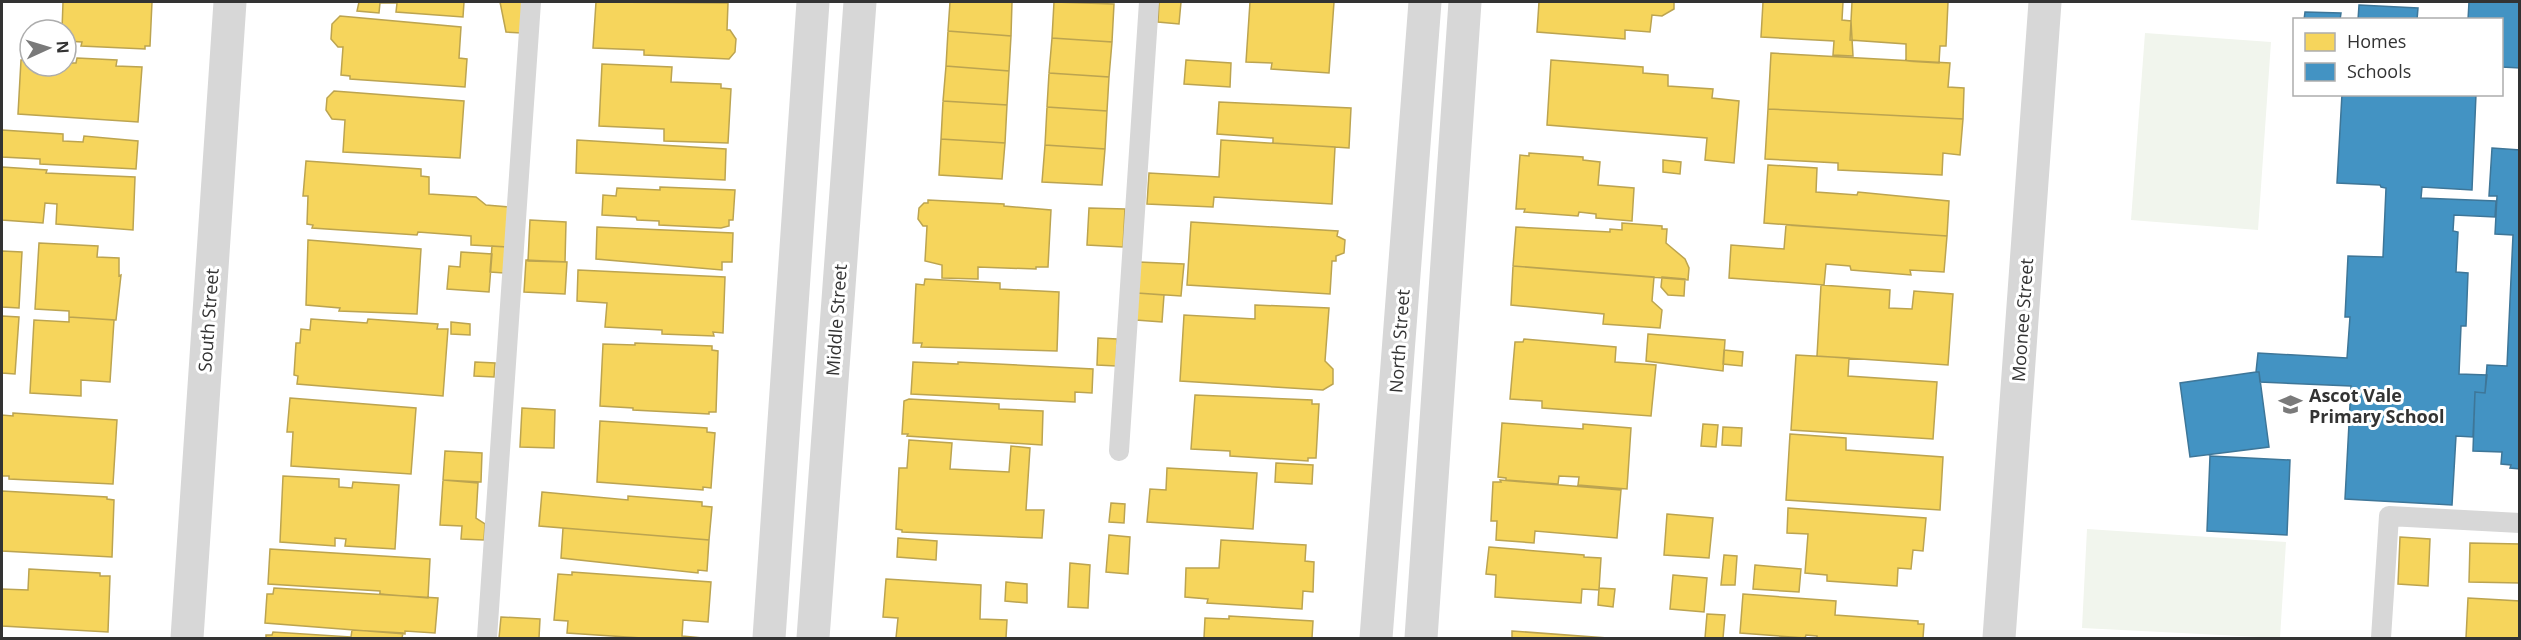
<svg xmlns="http://www.w3.org/2000/svg" width="2521" height="640" font-family="'Open Sans',sans-serif">
	<style>
		.green { fill: #f1f5ed }
		.homes { fill: #f6d55c; stroke: #bca450; stroke-width: 1.5 }
		.schools { fill: #4393c3; stroke: #3e7698; stroke-width: 1.5 }
		.lines { fill: none; stroke-linecap: round; stroke-linejoin: round }
		.lane { stroke: #d7d7d7; stroke-width: 20 }
		.street { stroke: #d7d7d7; stroke-width: 33 }
		.labels { text-anchor: middle; dominant-baseline: central; stroke-width: 6; stroke-linejoin: round; paint-order: stroke }
		.street-label { font-size: 18px; fill: #333; stroke: #fff }
		.poi-label { font-size: 18px; font-weight: bold; fill: #333; stroke: #fff; text-anchor: start }
	</style>
	<rect width="100%" height="100%" fill="#fff"/>
	<path class="green" d="M2145 33 2271 42 2258 230 2131 220Z
		M2087 529 2286 542 2280 638 2082 628Z"/>
	<path class="homes" d="M63 2H152L150 46H145V49L81 46 82 42 66 41V30H62Z
		M359 2H464L463 17 396 12 397 3H380L379 13 357 11Z
		M500 2H523L521 33 506 32Z
		M596 2 728 3 727 30H730L736 39 735 52 729 59 644 55V50L593 48Z
		M950 2H1012L1011 36 948 31Z
		M1054 2 1114 4 1112 42 1052 38Z
		M1159 2H1181L1179 24 1158 22Z
		M1250 2H1334L1329 73 1271 69 1272 63 1246 62Z
		M1539 2H1674V9L1662 16 1652 15 1650 32 1625 30V39L1537 32Z
		M1763 2H1843L1842 20 1851 21 1853 56 1833 55 1834 41 1761 37Z
		M1852 2H1948L1946 46H1940L1939 63 1906 61V44L1850 40Z
		M340 16 461 27 459 58 467 59 465 87 350 79V76L341 75 343 47H338L331 39 332 24Z
		M948 31 1011 36 1009 71 946 66Z
		M1052 38 1112 42 1109 77 1049 73Z
		M1771 53 1950 63 1948 87 1964 88 1963 119 1768 109Z
		M77 58 117 60 116 66 142 67 138 122 18 114 21 60H30V66H66V63H76Z
		M1186 60 1231 63 1230 87 1184 84Z
		M1551 60 1643 67V73L1668 75V86L1713 89 1712 98 1739 101 1734 163 1705 160 1707 138 1547 125Z
		M602 64 672 67 671 82 721 84V88L731 89 728 143 664 141V129L599 126Z
		M946 66 1009 71 1007 105 943 101Z
		M1049 73 1109 77 1107 111 1047 107Z
		M334 91 464 101 460 158 343 152 345 120 332 119 326 110 327 98Z
		M943 101 1007 105 1005 143 941 139Z
		M1219 102 1351 108 1349 148 1273 143V138L1217 134Z
		M1047 107 1107 111 1105 149 1045 145Z
		M1768 109 1963 119 1960 155 1943 153 1942 175 1838 170V163L1765 159Z
		M2 130 63 134V141L83 142 84 136 138 141 136 169 40 164V159L2 157Z
		M941 139 1005 143 1002 179 939 175Z
		M577 140 726 149 725 180 576 173Z
		M1221 140 1335 147 1332 204 1214 197 1213 207 1147 204 1149 173 1219 177Z
		M1045 145 1105 149 1102 185 1042 182Z
		M1529 153 1583 157V160L1600 162 1598 185 1634 188 1632 221 1596 218V214L1579 212 1578 216 1524 212 1525 209H1516L1520 155 1529 156Z
		M1663 160 1681 162 1680 174 1663 172Z
		M306 161 421 169V176L429 177V194L476 197 486 205 509 207 507 247 471 245V236L418 232 417 235 312 228 313 225 307 224 308 196H303Z
		M1768 165 1817 168 1816 192 1857 195 1858 192 1949 201 1947 236 1764 223Z
		M2 167 47 170 46 173 135 177 133 230 56 224 57 204 45 203 43 223 2 220Z
		M660 187 735 190 733 220H729V226L721 228 659 225V221L637 220 636 217 602 215 603 195 616 196 617 188 660 190Z
		M928 200 1004 204V206L1051 210 1048 267H1036V269L978 267V279L942 278V265L925 261 927 226H923L918 219 919 208 924 203H928Z
		M1089 208 1125 209 1123 247 1087 245Z
		M530 220 566 222 565 262 528 261Z
		M1191 222 1338 231 1337 236 1345 240 1344 253 1336 256V261H1332L1330 294 1187 285Z
		M1622 223 1662 226V229H1667L1666 243 1685 259 1689 268 1688 280 1513 266 1516 227 1610 232V229L1622 230Z
		M1786 225 1947 236 1944 272 1910 270 1911 275 1851 270 1850 266 1826 264 1824 285 1729 278 1731 245 1784 249Z
		M597 227 733 233 732 262H722V270L596 259Z
		M308 240 421 249 417 314 339 311 340 308 306 305Z
		M39 243 98 246 97 257 119 258V276L121 275 116 320 69 317V311L35 309Z
		M492 246 507 247 504 273 490 272Z
		M2 251 22 252 19 308 2 307Z
		M461 252 492 254 489 292 447 289 449 266 460 267Z
		M526 260 567 262 565 294 524 292Z
		M1139 262 1184 264 1181 296 1137 293Z
		M1513 266 1654 277 1652 301 1662 310 1660 328 1603 324 1604 314 1511 305Z
		M578 270 725 277 723 333 713 332 714 336 662 334V330L605 327 607 303 577 301Z
		M1662 277 1685 279 1684 296 1668 295 1661 287Z
		M925 279 1000 283V289L1059 292 1057 351 921 347 922 343H913L916 284 924 285Z
		M1821 285 1890 290 1889 308 1912 309 1914 291 1953 294 1948 365 1817 356Z
		M1137 293 1164 295 1162 322 1136 320Z
		M1255 305 1329 308 1325 361 1333 369V384L1323 390 1180 381 1184 315 1255 319Z
		M2 316 19 317 15 374 2 373Z
		M69 317 114 320 110 382 81 380V396L30 393 34 320 69 322Z
		M311 319 367 323 368 319 438 324 437 329H448L443 396 297 384 298 376 294 375 296 343H300L301 329 310 330Z
		M451 322 470 324V335L451 334Z
		M1648 334 1725 340 1723 371 1646 361Z
		M1098 338 1117 339 1116 366 1097 365Z
		M1524 339 1616 347 1615 362 1656 365 1651 416 1542 408V401L1510 399 1515 342H1523Z
		M635 343 712 346V350L718 351 716 412H709V414L633 410V408L600 406 603 344 635 345Z
		M1724 350 1743 352 1742 366 1723 364Z
		M1796 355 1849 358 1848 376 1937 382 1933 439 1791 430Z
		M475 362 495 363 494 377 474 376Z
		M913 362 958 364V362L1093 369 1092 393 1075 392V402L911 394Z
		M1195 395 1312 400V404H1319L1316 458H1308V461L1230 456V451L1191 449Z
		M290 398 416 408 411 474 291 466 293 432H287Z
		M909 399 999 404V409L1043 411 1042 445 907 436 908 434H902L904 401Z
		M522 408 555 410 554 448 520 447Z
		M13 413 117 420 113 484 9 479V476H2V415L13 416Z
		M600 421 707 428V432L715 433 711 488 703 487V490L597 482Z
		M1502 423 1583 429V424L1631 428 1627 489 1578 485 1579 477 1559 476 1558 484 1506 480V478L1498 477Z
		M1703 424 1718 425 1716 447 1701 446Z
		M1723 427 1742 428 1741 446 1722 445Z
		M1790 434 1846 438V450L1943 457 1940 510 1786 500Z
		M909 440 952 443 950 469 1009 472 1011 446 1030 448 1026 510H1044L1042 538 902 532V530L896 529 899 468H907Z
		M445 451 482 453 481 482 443 480Z
		M1276 463 1313 465 1312 484 1275 482Z
		M1167 468 1257 473 1253 529 1147 522 1150 489 1166 490Z
		M283 476 339 479V487L352 488 353 482 399 485 395 549 345 546 346 539 335 538V546L280 542Z
		M443 480 478 483 476 518 485 524 484 540 461 539 462 526 440 525Z
		M1500 480 1621 490 1617 538 1535 531 1534 543 1496 540 1497 521H1491L1493 482H1501Z
		M2 491 107 497V499L114 500 112 557 2 551Z
		M542 492 628 500V496L702 502V506L712 507 709 540 539 526Z
		M1111 503 1125 504 1124 523 1109 522Z
		M1788 508 1926 518 1923 551 1913 550 1911 569 1898 568 1897 586 1827 581V575L1805 573 1808 534 1787 533Z
		M1667 514 1713 518 1709 558 1664 555Z
		M563 528 709 540 707 571 698 570V573L561 558Z
		M1109 535 1130 537 1128 574 1106 572Z
		M2400 537 2430 539 2428 586 2398 584Z
		M898 538 937 541 936 560 897 557Z
		M1221 540 1306 545 1305 561 1314 562 1313 592 1303 591 1302 609 1207 603 1208 599 1185 597 1186 568H1219Z
		M2470 543 2520 544V583L2469 582Z
		M1489 547 1584 555V557L1601 558 1599 590 1582 589 1581 603 1495 597 1496 575 1486 574Z
		M270 549 430 559 428 598 380 594V591L268 584Z
		M1724 555 1737 556 1735 585H1721Z
		M1070 563 1090 565 1088 608 1068 607Z
		M1755 565 1801 569 1799 592 1753 589Z
		M29 569 100 573V576H110L108 632 2 626V589L28 590Z
		M572 572 711 582 708 622 683 620 682 636 703 638H642L567 633 568 621 554 620 558 574 572 575Z
		M1673 575 1707 578 1704 612 1670 609Z
		M886 579 981 585 980 619 1007 620 1006 638H896L898 618 883 617Z
		M1006 582 1027 584V603L1005 601Z
		M274 588 438 598 435 633 405 631V634L265 623 267 594H273Z
		M1599 588 1615 589 1613 607 1598 605Z
		M1743 594 1836 601 1835 615 1918 621V624H1924L1923 638H1817V636L1806 635 1805 638 1740 633Z
		M2468 598 2520 601V638H2466Z
		M1707 614 1725 615 1723 638H1705Z
		M1229 616 1313 621 1312 638H1204L1205 618 1229 619Z
		M501 617 540 619 539 638H499Z
		M352 630 403 633 402 638H266V635H272L273 632 351 637Z
		M1512 631 1608 638H1512Z"/>
	<path class="schools" d="M2469 2H2520V68L2502 67V20H2468Z
		M2359 5 2418 8 2417 20H2358Z
		M2305 12 2341 13 2340 20H2304Z
		M2342 94H2476L2472 190 2422 187 2421 198 2496 201 2495 217 2454 215 2453 231 2458 232 2456 272 2468 273 2466 326H2461L2459 374 2487 375 2485 393 2475 392 2473 437 2456 436 2452 505 2345 499 2351 386 2260 382 2259 372H2256L2258 353 2347 358 2350 317H2345L2348 256 2383 257 2386 188 2381 187 2380 185 2337 183Z
		M2492 148 2520 150V469L2510 468 2511 465 2501 464 2502 452 2473 451 2475 392 2485 393 2487 365 2507 366 2513 235 2495 234 2497 196H2489Z
		M2256 372H2259L2269 447 2190 457 2180 383Z
		M2210 456 2290 460 2287 535 2207 531Z"/>
	<g class="lines">
		<path class="lane" d="M1119 451 1149 2
			M487 638 531 2
			M2381 638 2389 516 2520 523"/>
		<path class="street" d="M187 638 230 2
			M769 638 813 2
			M813 638 860 2
			M1376 638 1425 2
			M1421 638 1465 2
			M1999 638 2045 2"/>
	</g>
	<defs>
		<symbol id="school-bare" viewBox="-9 -9 18 18"><path d="M0-5L7-2L0 1L-7-2ZM-4 1L0 2.5L4 1V4Q0 6-4 4Z" fill="#7a7a7a" stroke="#fff" stroke-width="2.5" paint-order="stroke"/></symbol>
	</defs>
	<g fill-rule="evenodd">
		<use href="#school-bare" x="2274" y="388" width="33" height="33"/>
	</g>
	<g class="labels">
		<g class="street-label">
			<text transform="translate(208 320) rotate(-86)">South Street</text>
			<text transform="translate(836 320) rotate(-86)">Middle Street</text>
			<text transform="translate(2022 320) rotate(-86)">Moonee Street</text>
			<text transform="translate(1399 341) rotate(-86)">North Street</text>
		</g>
		<g class="poi-label">
			<text x="2309" y="395">Ascot Vale<tspan x="2309" dy="21">Primary School</tspan></text>
		</g>
	</g>
	<rect width="2521" height="640" fill="none" stroke="#333333" stroke-width="6"/>
	<rect x="2293" y="18" width="210" height="78" fill="#ffffff" stroke="#adadad" stroke-width="1.5"/>
	<rect x="2305" y="33" width="30" height="18" fill="#f6d55c" stroke="#adadad" stroke-width="1.5"/>
	<text x="2347" y="48" font-size="18" fill="#333333">Homes</text>
	<rect x="2305" y="63" width="30" height="18" fill="#4393c3" stroke="#adadad" stroke-width="1.5"/>
	<text x="2347" y="78" font-size="18" fill="#333333">Schools</text>
	<g transform="translate(48 48) rotate(86)"><circle r="28" fill="#ffffff" stroke="#adadad" stroke-width="1.5"/>
	<path d="M0-4.5L10 22L0 15L-10 22Z" fill="#7a7a7a"/>
	<text y="-9" font-size="16" font-weight="bold" text-anchor="middle" fill="#333333">N</text>
	</g>
</svg>
